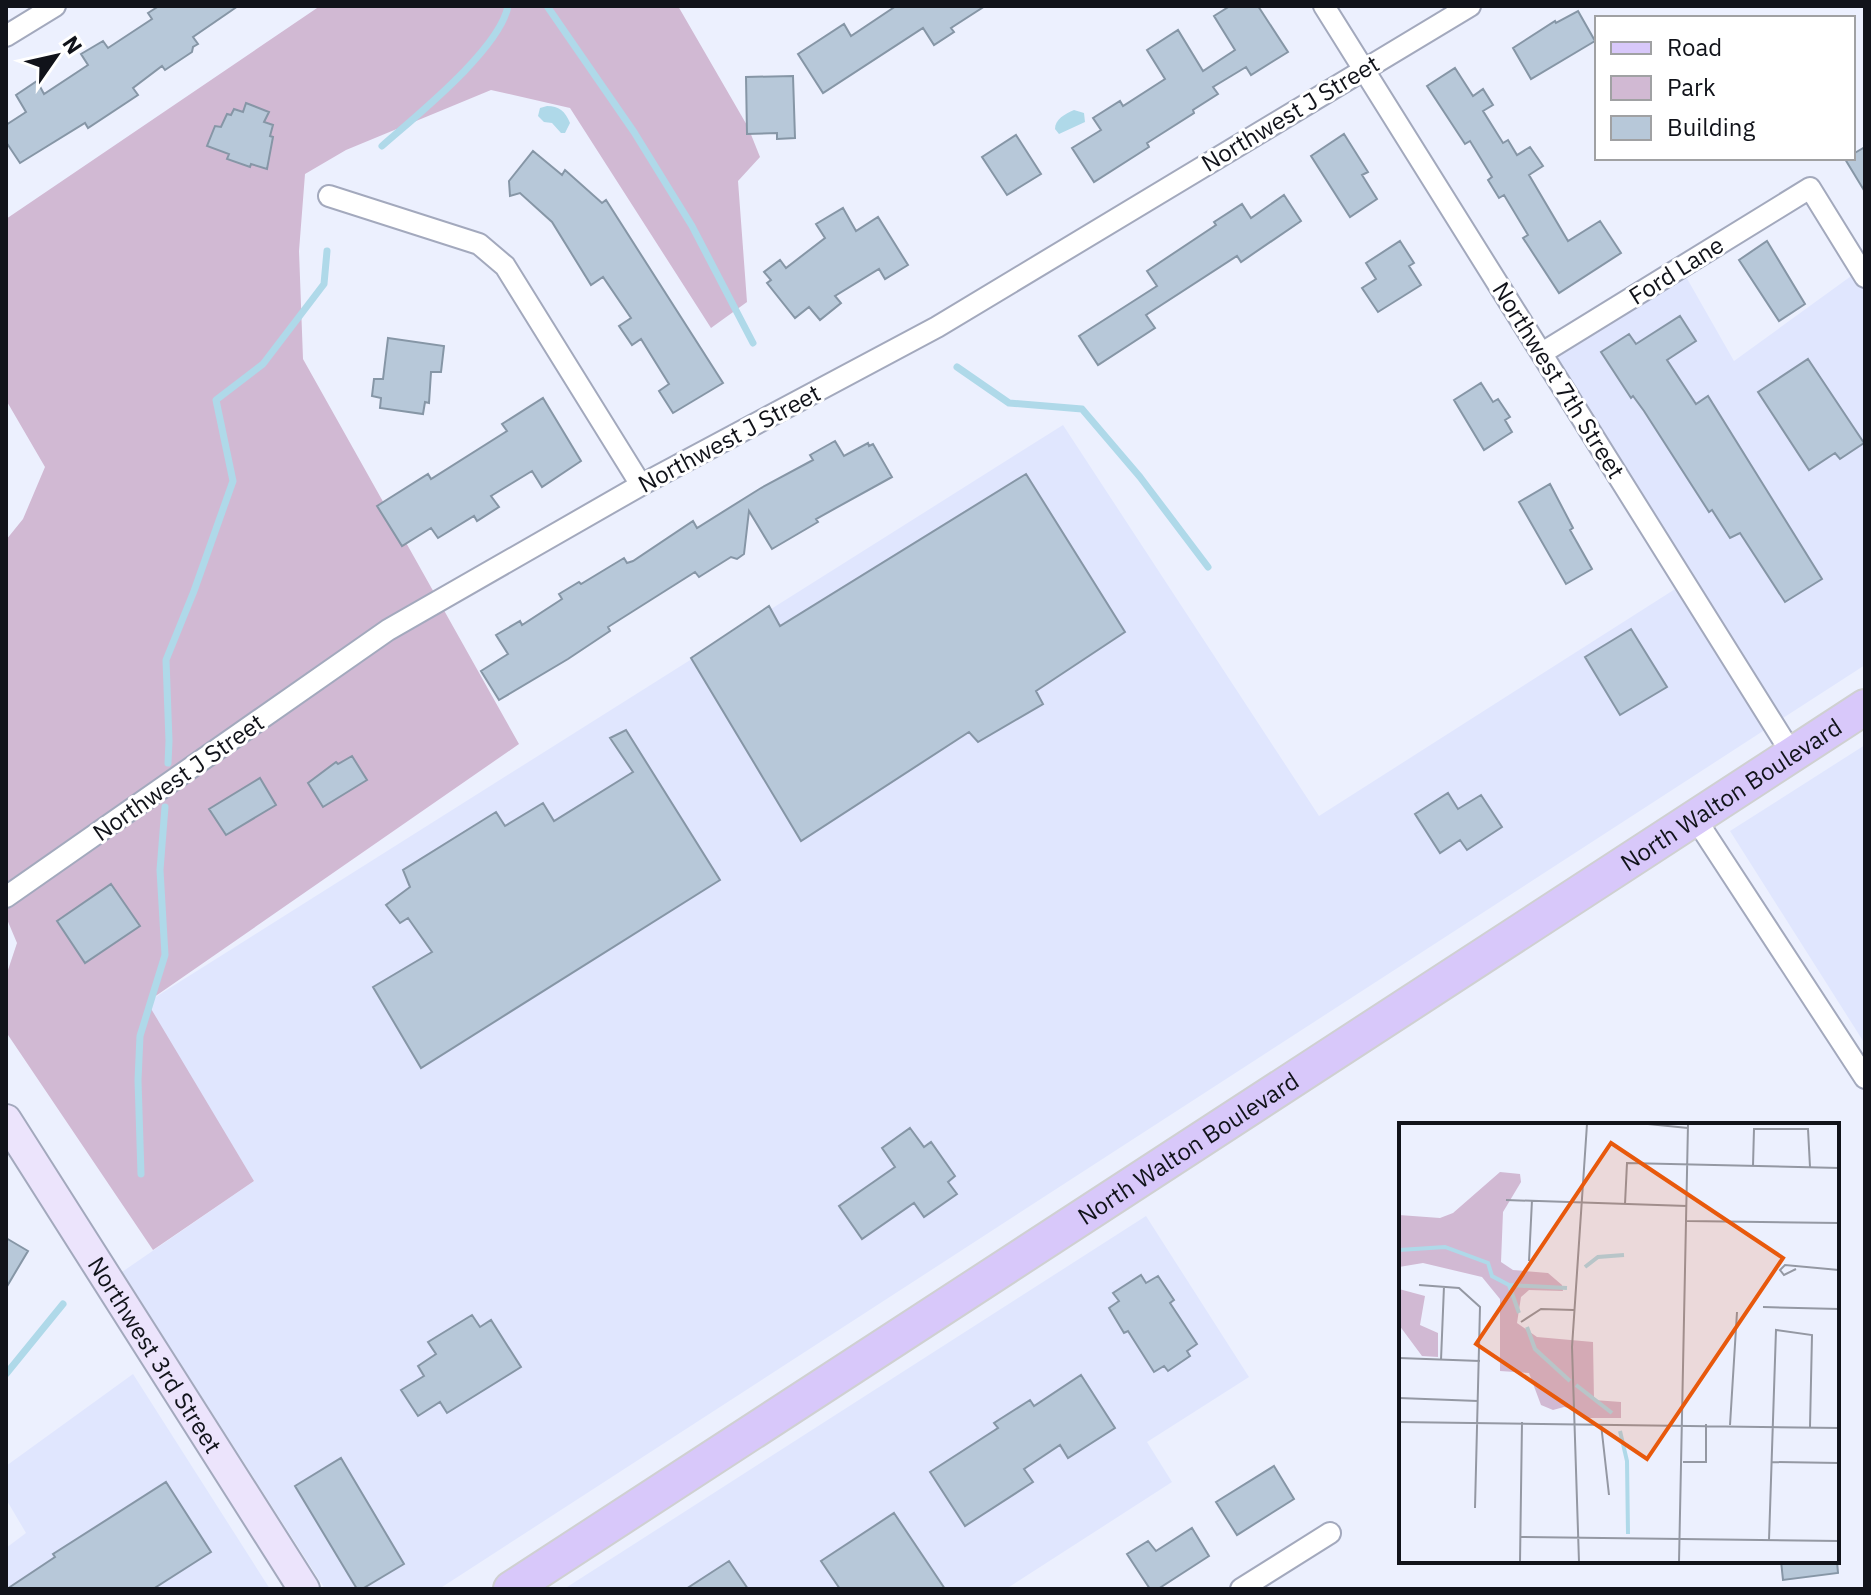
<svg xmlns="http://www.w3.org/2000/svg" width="1871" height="1595" font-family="'IBM Plex Sans',sans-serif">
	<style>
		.built { fill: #e0e6fe }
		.green { fill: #d1b9d3 }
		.water { fill: #afd9e9 }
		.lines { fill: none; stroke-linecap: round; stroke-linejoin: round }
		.stream { stroke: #afd9e9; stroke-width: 7 }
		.building { fill: #b7c8d9; stroke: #8696a6; stroke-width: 2 }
		.street-casing { stroke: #a3a9bd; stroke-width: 24 }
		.secondary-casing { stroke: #a3a9bd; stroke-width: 34 }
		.primary-casing { stroke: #cfd0d1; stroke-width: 38 }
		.street { stroke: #fff; stroke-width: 20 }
		.secondary { stroke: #ece4fc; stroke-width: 30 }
		.primary { stroke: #d8c8fa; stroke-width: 34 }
		.labels { text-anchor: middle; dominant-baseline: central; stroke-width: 6; stroke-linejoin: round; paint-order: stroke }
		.street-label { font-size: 24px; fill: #11131a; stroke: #fff }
		.inset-river { fill: none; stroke: #afd9e9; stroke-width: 4 }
		.inset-road { fill: none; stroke: #9498a3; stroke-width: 2 }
		.view { fill: #e8590c; fill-opacity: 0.15; stroke: #e8590c; stroke-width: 4 }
		.inset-edge { fill: none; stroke: #11131a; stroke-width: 4 }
	</style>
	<rect width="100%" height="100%" fill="#ecf0fe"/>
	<path class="built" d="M1865 266V665L439 1589H325L122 1272 254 1181 146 1003 1063 425 1319 816 1694 577 1556 356 1685 275 1734 361Z
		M1865 745V1044L1730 831Z
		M1146 1216 1249 1377 1147 1442 1172 1482 1006 1589H564Z
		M133 1374 270 1589H6V1548L26 1533 6 1499V1466Z"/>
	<path class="green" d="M320 6H678L748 127 760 157 738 181 747 302 711 328 570 108 491 90 346 150 305 174 299 251 303 359 519 744 147 1002 254 1181 153 1250 6 1032V976L17 943 6 917V540L23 519 45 467 6 400V219Z"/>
	<path class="water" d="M547 106C559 106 565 111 570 123L565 133H561L552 123 544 122 538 116 540 108Z
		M1074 110 1084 113 1085 122 1059 134 1055 129C1055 119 1065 114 1074 110Z"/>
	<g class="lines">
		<path class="stream" d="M547 6 634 132 692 226 753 343
			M382 146C416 116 500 49 508 6
			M957 367 1009 403 1082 409 1140 477 1208 567
			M168 763 169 741 166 660 194 591 233 481 216 400 263 364 324 284 327 251
			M141 1174 138 1080 140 1036 165 955 160 870 165 807
			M6 1374 63 1304"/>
	</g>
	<path class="building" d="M159 6H238L193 37 198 44 193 47 192 52 165 70 162 66 133 88 138 95 88 128 85 123 20 163 6 142V125L26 112 16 95 37 81 44 94 88 65 81 54 103 41 108 48 152 19 148 13Z
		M896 6H985L951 28 954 32 934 45 923 28 823 93 798 54 844 24 851 36Z
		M1230 6H1258L1288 52 1251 75 1246 67 1213 87 1218 94 1193 110 1194 113 1147 143 1149 147 1094 182 1072 148 1101 130 1093 118 1120 101 1123 106 1165 79 1147 50 1178 30 1203 71 1235 50 1214 16Z
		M1578 11 1595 41 1531 79 1513 48 1555 21 1556 23Z
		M1455 68 1473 96 1483 89 1493 105 1483 111 1503 143 1508 140 1517 155 1530 147 1543 166 1529 175 1568 241 1600 221 1621 253 1559 293 1523 238 1528 235 1504 195 1499 198 1488 180 1492 177 1470 141 1465 144 1427 86Z
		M793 76 795 138 777 139V133L747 134 746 77Z
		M246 103 269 112 264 122 273 125 270 136 273 137 267 169 251 164 250 167 227 159 229 154 207 146 215 126 221 127 227 114 231 115 234 109 243 112Z
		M1344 134 1368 172 1362 175 1377 199 1350 217 1311 156Z
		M1016 135 1041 174 1007 195 982 157Z
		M1865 147V192L1845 159 1853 158V154Z
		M533 151 562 175 565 170 602 203 606 200 723 383 673 413 659 391 669 384 641 339 632 345 619 326 631 318 603 277 591 285 552 222 520 193 510 196 509 181Z
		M1284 195 1301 221 1241 262 1237 256 1146 315 1155 328 1098 365 1079 336 1157 286 1147 271 1216 225 1214 222 1242 204 1251 218Z
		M843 208 856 231 878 217 908 265 885 279 879 269 835 296 841 303 820 320 809 307 795 318 767 283 771 280 764 272 780 260 786 268 825 238 816 224Z
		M1400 241 1414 263 1409 266 1421 285 1378 312 1362 288 1376 279 1366 263Z
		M1767 241 1805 304 1779 321 1739 260Z
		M1680 316 1696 341 1667 360 1696 404 1708 396 1822 579 1785 602 1740 533 1730 538 1712 510 1709 512 1644 411 1633 396 1631 398 1601 352 1629 334 1636 344Z
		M388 338 444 346 441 372H431L429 403 425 402 423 414 380 408 381 398 372 396 374 379H383Z
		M1808 359 1864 443 1840 459 1835 453 1809 470 1758 392Z
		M1481 383 1493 402 1498 399 1510 417 1505 420 1512 432 1484 450 1454 400Z
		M543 398 581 461 542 487 532 471 491 496 499 507 477 521 474 516 438 538 431 528 402 546 377 506 428 474 431 479 507 431 502 424Z
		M835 441 844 456 868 443 869 446 873 444 892 477 816 519 818 522 772 549 749 511 744 554 737 559 731 557 699 577 695 572 608 627 610 631 568 659 499 700 481 671 508 654 496 635 520 621 522 625 562 599 559 594 579 582 581 584 624 558 627 563 633 561 693 521 697 528 761 488 813 460 810 455Z
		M1026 474 1125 632 1036 691 1043 704 978 742 969 732 801 841 691 658 769 606 780 626Z
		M1550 484 1573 528 1570 530 1592 569 1566 584 1519 502Z
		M1631 629 1667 687 1620 715 1585 657Z
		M626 730 720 880 421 1068 373 987 432 952 408 918 400 923 386 905 410 887 403 870 496 812 505 826 543 803 554 821 633 772 610 738Z
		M352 756 367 780 323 807 308 783 336 762 338 764Z
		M260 778 276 805 226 835 209 809Z
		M1448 793 1458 809 1481 795 1502 827 1467 850 1460 840 1440 853 1415 814Z
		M111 884 140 926 85 963 57 921Z
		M910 1128 924 1147 931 1142 955 1176 948 1182 957 1194 924 1217 914 1203 862 1239 839 1206 895 1167 882 1148Z
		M6 1238 28 1251 6 1288Z
		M1141 1275 1146 1283 1158 1276 1174 1300 1170 1303 1197 1344 1187 1351 1190 1356 1168 1371 1164 1366 1154 1372 1128 1331 1124 1333 1109 1308 1119 1301 1113 1293Z
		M472 1315 480 1327 491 1320 521 1367 447 1413 440 1402 418 1416 401 1390 424 1376 418 1366 436 1354 428 1342Z
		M1081 1375 1115 1428 1068 1458 1060 1445 1024 1469 1033 1482 965 1526 930 1472 998 1428 994 1423 1030 1400 1034 1406Z
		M341 1458 404 1564 362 1589H357L295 1486Z
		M1274 1466 1294 1499 1237 1535 1216 1502Z
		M166 1482 211 1552 153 1589H7L55 1557 53 1554Z
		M894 1513 945 1589H840L821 1561Z
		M1192 1528 1209 1556 1158 1589H1150L1127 1554 1148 1541 1156 1551Z
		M729 1561 748 1589H686Z
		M1781 1561H1837L1838 1573 1783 1580Z"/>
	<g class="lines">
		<defs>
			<path id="street" d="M1324 6 1792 754
				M6 36 55 6
				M329 196 479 244 505 266 641 485
				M1542 353 1810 188 1865 277
				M1695 818 1865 1078
				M6 897 388 630 641 485 937 327 1470 6
				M1241 1589 1330 1533"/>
			<g id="secondary">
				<path id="s1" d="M6 1120 304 1589"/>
			</g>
			<g id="primary">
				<path id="s2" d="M511 1589 1865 707"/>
			</g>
		</defs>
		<use href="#street" class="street-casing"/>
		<use href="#secondary" class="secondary-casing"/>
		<use href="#primary" class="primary-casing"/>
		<use href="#street" class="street"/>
		<use href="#secondary" class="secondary"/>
		<use href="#primary" class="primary"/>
	</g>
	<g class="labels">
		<g class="street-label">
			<text transform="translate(1290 113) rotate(-31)">Northwest J Street</text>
			<text transform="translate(1676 270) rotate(-32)">Ford Lane</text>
			<text transform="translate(1559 380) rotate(58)">Northwest 7th Street</text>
			<text transform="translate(729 438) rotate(-28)">Northwest J Street</text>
			<text transform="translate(178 777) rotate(-35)">Northwest J Street</text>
			<text stroke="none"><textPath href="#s2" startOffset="1456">North Walton Boulevard</textPath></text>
			<text stroke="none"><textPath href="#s2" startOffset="808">North Walton Boulevard</textPath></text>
			<text stroke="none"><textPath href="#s1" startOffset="278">Northwest 3rd Street</textPath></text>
		</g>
	</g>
	<g transform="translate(1399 1123)">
		<rect width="440" height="440" fill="#ecf0fe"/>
		<path d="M101 49 121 51 122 59 104 89 102 139 114 147 149 150 163 162 164 168 130 167 122 174 118 200 138 214 194 219 195 277 222 279V295H185L179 287 165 284 154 287 142 282 130 250 101 248V176L83 154 24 140 0 144V92L41 95 54 90ZM0 166 26 173 21 202 39 210V234L23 233 0 202Z" fill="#d1b9d3"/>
		<path class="inset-river" d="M0 127 46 124 89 140 93 153 110 162 168 165M186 144 199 134 225 132M110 162 120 190M128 204 136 226 171 258M177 262 213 290M221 308 228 338 229 411"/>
		<path class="inset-road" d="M249 1 289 5M354 43 355 6H409L411 44M107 77 288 83M226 81 228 40 440 45M288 98 440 100M130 138 133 77M397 146 385 152 381 147 386 142 440 147M20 162 60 165 81 184 76 385M364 184 440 186M122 199 142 186 175 187M0 235 81 238M42 237 45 163M0 275 79 278M0 299 440 305M202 301 210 372M331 302 338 189M284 339H307V301M372 339 440 340M121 414 440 418M370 417 377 207 413 212 411 304M121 439 123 299M180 439 173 224 188 1M280 439 289 1"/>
		<path class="view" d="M212 20 384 135 248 336 77 221Z"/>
		<rect width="440" height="440" class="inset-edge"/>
	</g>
	<rect width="1871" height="1595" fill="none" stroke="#11131a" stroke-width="16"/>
	<rect x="1595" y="16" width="260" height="144" fill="#ffffff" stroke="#a0a1a3" stroke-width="2"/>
	<rect x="1611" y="42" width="40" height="12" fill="#d8c8fa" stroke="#a0a1a3" stroke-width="2"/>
	<text x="1667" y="56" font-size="24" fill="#11131a">Road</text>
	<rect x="1611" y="76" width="40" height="24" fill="#d1b9d3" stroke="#a0a1a3" stroke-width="2"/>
	<text x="1667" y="96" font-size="24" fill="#11131a">Park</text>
	<rect x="1611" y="116" width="40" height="24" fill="#b7c8d9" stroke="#a0a1a3" stroke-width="2"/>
	<text x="1667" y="136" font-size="24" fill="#11131a">Building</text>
	<g transform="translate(56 56) rotate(56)" stroke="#ffffff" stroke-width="6" paint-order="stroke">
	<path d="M0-6L14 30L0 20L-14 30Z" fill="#11131a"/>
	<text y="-12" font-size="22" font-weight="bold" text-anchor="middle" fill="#11131a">N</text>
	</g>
</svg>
